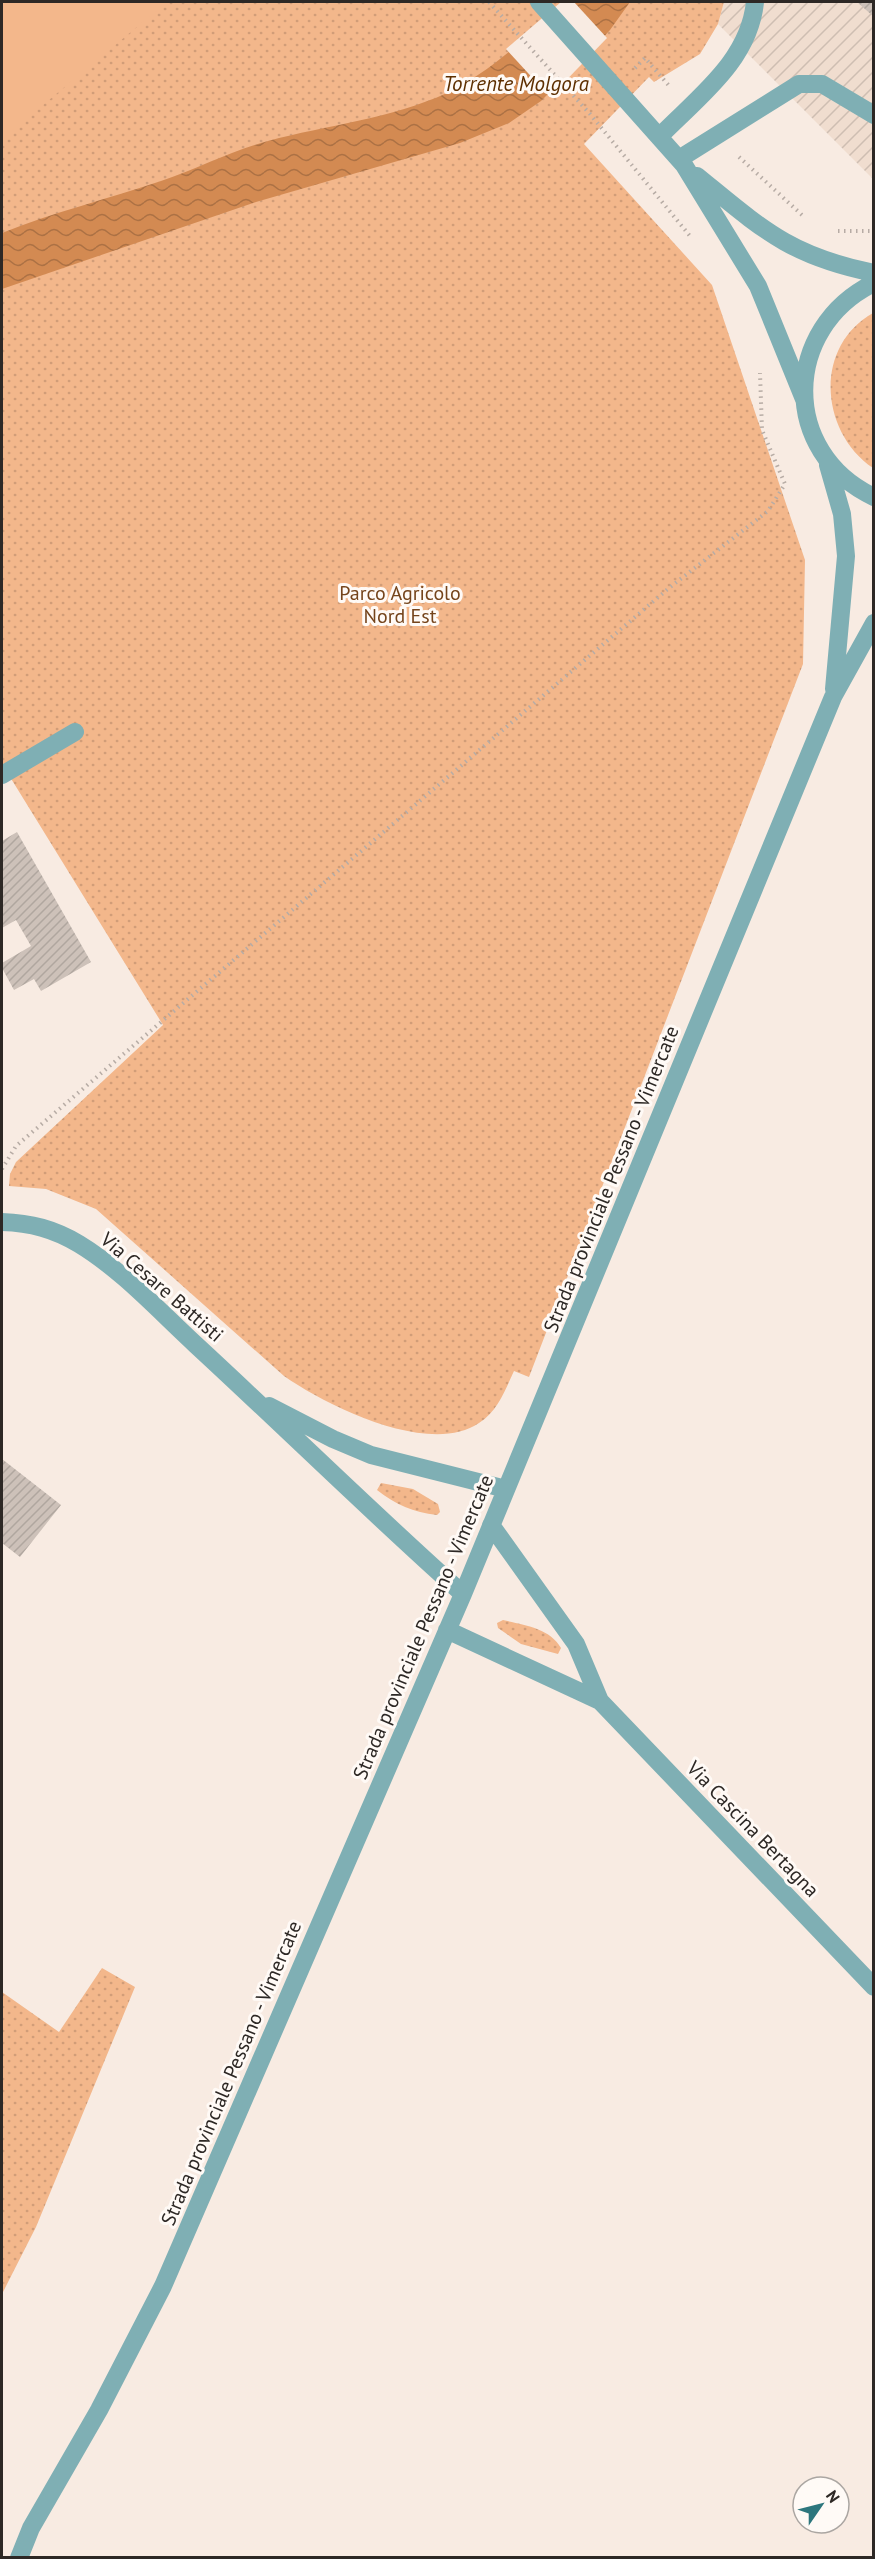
<svg xmlns="http://www.w3.org/2000/svg" width="875" height="2559" font-family="'PT Sans',sans-serif">
	<style>
		.industrial { fill: url(#industrial-furrows) }
		.grass { fill: url(#grass-dots) }
		.pitch { fill: #f3b78b }
		.water { fill: url(#water-waves) }
		.pier { fill: #f8ebe2 }
		.building { fill: url(#building-hatch) }
		.lines { fill: none; stroke-linecap: round; stroke-linejoin: round }
		.path { stroke: #b7aca5; stroke-width: 4; stroke-dasharray: 1.5 4.5; stroke-linecap: butt }
		.minor { stroke: #7fafb4; stroke-width: 18 }
		.labels { text-anchor: middle; dominant-baseline: central; stroke-width: 6; stroke-linejoin: round; paint-order: stroke }
		.park-label { font-size: 20px; fill: #75441b; stroke: #fffaf6 }
		.street-label { font-size: 20px; fill: #2d2825; stroke: #fffaf6 }
		.water-label { font-size: 21px; font-style: italic; fill: #5e2f00; stroke: #fffaf6 }
	</style>
	<defs>
		<pattern id="industrial-furrows" width="10" height="10" patternUnits="userSpaceOnUse" patternTransform="scale(1.5)"><rect width="10" height="10" fill="#f0ddcf"/><path d="M-1 1l2-2M0 10L10 0M9 11l2-2" fill="none" stroke="#cebeb2"/></pattern>
		<pattern id="grass-dots" width="8" height="8" patternUnits="userSpaceOnUse" patternTransform="scale(1.5)"><rect width="8" height="8" fill="#f3b78b"/><path d="M2 2h.1M6 6h.1" fill="none" stroke="#d19d78" stroke-width="1.8" stroke-linecap="round"/></pattern>
		<pattern id="water-waves" width="16" height="10" patternUnits="userSpaceOnUse" patternTransform="scale(1.5)"><rect width="16" height="10" fill="#d38a52"/><path d="M0 5q4-4 8 0t8 0" fill="none" stroke="#ac7144"/></pattern>
		<pattern id="building-hatch" width="6" height="6" patternUnits="userSpaceOnUse" patternTransform="scale(1.5)"><rect width="6" height="6" fill="#cdc1b9"/><path d="M-1 1l2-2M0 6l6-6M5 7l2-2" fill="none" stroke="#b0a69f"/></pattern>
	</defs>
	<rect width="100%" height="100%" fill="#f8ebe2"/>
	<path class="industrial" d="M724 2H873V179L718 24Z"/>
	<path class="grass" d="M2 2H724L718 24 700 54 654 82 649 77 584 144 712 285 805 560 803 664 529 1377 514 1371C505 1390 498 1411 479 1423 430 1457 327 1406 284 1376L96 1209 46 1189 9 1186 10 1174 16 1162 163 1025 2 764Z
		M873 313V468C820 432 813 347 873 313Z
		M381 1483 413 1489 438 1504 440 1512 437 1515C413 1512 396 1505 377 1490Z
		M503 1620C524 1625 550 1628 561 1648L558 1654 521 1644 498 1628 497 1623Z
		M102 1968 135 1987 36 2227 2 2294V1992L59 2032Z"/>
	<path class="pitch" d="M2 2H167L2 139Z"/>
	<path class="water" d="M565 2H630L610 30 583 59 541 101 509 123 460 143 256 202 2 289V233C54 212 108 199 161 181 197 169 231 151 268 141 327 125 390 119 447 93 491 72 530 34 565 2Z"/>
	<path class="pier" d="M561 2H574L607 38 550 97 506 49Z"/>
	<path class="building" d="M857 2H874V17Z
		M17 832 91 962 41 991 34 979 14 990 2 968V963L31 946 16 920 2 928V841Z
		M2 1459 61 1505 20 1557 2 1543Z"/>
	<g class="lines">
		<path class="path" d="M489 2 590 114 690 236
			M635 68 645 58 671 88
			M739 157 802 215
			M838 231H874
			M2 1169 16 1146 669 588 768 511 785 484 762 430 760 373"/>
		<path class="minor" d="M539 2 684 165 758 286 804 399
			M659 137C698 97 749 61 755 2
			M679 159 799 84H822L874 115
			M697 176C761 228 789 256 874 273
			M874 283C782 328 780 453 874 497
			M828 465 842 514 846 556 834 689
			M2 775 75 732
			M2 1222C31 1223 54 1229 79 1244 122 1270 159 1311 196 1345 286 1428 372 1513 463 1594
			M269 1406 333 1439 371 1455 506 1489
			M491 1525 576 1644 600 1701 874 1987
			M447 1630 600 1701
			M19 2558 31 2528 99 2410 163 2286 463 1594 833 697 874 623"/>
	</g>
	<g class="labels">
		<g class="park-label">
			<text x="400" y="593">Parco Agricolo<tspan x="400" dy="23">Nord Est</tspan></text>
		</g>
		<g class="street-label">
			<text transform="translate(611 1179) rotate(-68)">Strada provinciale Pessano - Vimercate</text>
			<text transform="translate(162 1287) rotate(41)">Via Cesare Battisti</text>
			<text transform="translate(423 1627) rotate(-67)">Strada provinciale Pessano - Vimercate</text>
			<text transform="translate(753 1829) rotate(46)">Via Cascina Bertagna</text>
			<text transform="translate(231 2073) rotate(-67)">Strada provinciale Pessano - Vimercate</text>
		</g>
		<g class="water-label">
			<text x="516" y="83">Torrente Molgora</text>
		</g>
	</g>
	<rect width="875" height="2559" fill="none" stroke="#2d2825" stroke-width="6"/>
	<g transform="translate(821 2505) rotate(55)"><circle r="28" fill="#fffaf6" stroke="#aba6a2" stroke-width="1.5"/>
	<path d="M0-4.5L10 22L0 15L-10 22Z" fill="#2d767d"/>
	<text y="-9" font-size="16" font-weight="bold" text-anchor="middle" fill="#2d2825">N</text>
	</g>
</svg>
